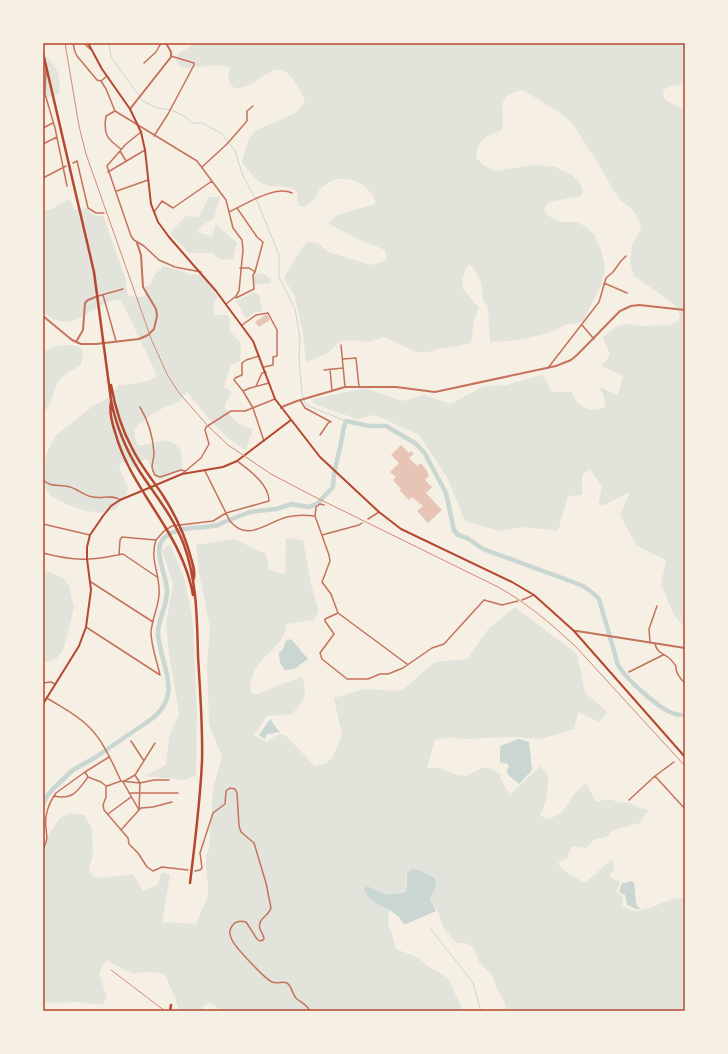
<svg xmlns="http://www.w3.org/2000/svg" width="728" height="1054" font-family="'Zilla Slab',serif">
	<style>
		.green { fill: #e2e4dc }
		.water { fill: #c9d6d2 }
		.lines { fill: none; stroke-linecap: round; stroke-linejoin: round }
		.stream { stroke: #c9d6d2; stroke-width: 1 }
		.river { stroke: #c9d6d2; stroke-width: 4.5 }
		.building { fill: #e6c5b7 }
		.minor { stroke: #c5725c; stroke-width: 1.5 }
		.tertiary { stroke: #c5725c; stroke-width: 2 }
		.secondary { stroke: #b5482f; stroke-width: 2 }
		.trunk { stroke: #b5482f; stroke-width: 2.5 }
		.rail { stroke: #cf8b77; stroke-width: 1 }
		.neatline { fill: none; stroke: #b5482f; stroke-width: 1.5 }
	</style>
	<rect width="100%" height="100%" fill="#f6efe4"/>
	<path class="green" d="M193 43H685V84L670 86 664 90 663 96 667 101 685 110V629L673 613 661 584 666 560 637 546 620 515 630 492 604 505H598L602 487 590 469 582 475V495L568 496 558 531 524 527 499 531 465 521 447 477 419 435 375 415 357 419 319 406 311 401 314 399 364 388 402 401 424 395 451 404 483 386 506 385 543 375 552 392H572C573 395 574 399 576 401 583 409 597 413 605 406L604 396 599 387 618 395 623 376 602 366 610 355 603 337 615 327 628 324 643 326 669 325 677 322 680 315 674 304 634 276 630 262 632 244 641 230 639 220 634 211 621 201 612 188 598 163 572 123 559 112 523 90C494 95 505 109 502 130 485 137 478 138 476 157L483 165 495 171 536 165 555 167 572 175 579 182 583 190 581 196 549 202 544 208 547 215 560 222H576L587 227 595 236 601 250 605 267 602 284 583 321C577 324 571 323 565 325 559 327 554 331 548 333 529 338 509 342 490 342L488 307 483 300 481 282 473 267 469 265 466 268 464 275 462 280 463 289 479 308 474 320 471 343 453 347 442 348 428 352H416L384 337 369 342 352 340 339 342 328 353 306 362 303 333 295 297 284 278 302 248 307 242 318 243 328 252 371 265 387 260 385 250 353 237 328 223 337 215 375 204C376 196 369 191 364 186 351 176 333 176 321 188 317 192 316 198 312 201 311 203 307 205 305 207L299 206 297 200 298 192C284 183 279 189 266 185 256 182 249 171 242 163 245 152 246 139 255 132 269 121 299 119 305 100 301 93 297 85 292 78 277 59 266 77 251 84 247 86 241 88 236 89 227 83 227 76 231 67L216 65 187 68 181 67 175 59C180 49 187 51 193 43Z
		M43 52C57 70 61 69 59 94L43 98Z
		M209 197H220L214 218 203 225 196 232 212 236 216 224 237 243 233 259 221 260 212 253H189L170 233 186 216 199 217Z
		M69 199 75 210 86 208 94 215 103 216 125 277 128 296 139 297 145 296 146 286 150 285 155 274 164 266 182 271 189 275 201 274 218 297 213 304 214 315H226L230 318 229 330 241 343 240 361 231 365 224 387 232 392 226 402 225 408C231 418 240 427 253 429L246 450C221 437 204 412 187 392L178 403C168 404 140 419 135 430 133 435 136 440 138 445H144L166 440 173 443 181 450 182 468 169 476 160 480 155 477 148 460 144 459 139 465 133 468 128 461 121 463 119 467 128 488 126 496 115 510 99 513 83 510 66 504 51 496 45 487 43 473 47 452 56 435 93 406 110 397 119 385 140 383 156 378 155 371 121 300C92 298 78 340 43 312V210H50Z
		M257 273 267 275V277L271 278V283L254 285V276Z
		M254 292 259 294 262 312H255L246 319 236 301Z
		M69 345 76 346 82 349 83 356 81 365C73 370 63 374 58 382 52 392 53 404 43 413V353L54 346Z
		M286 538 303 540 311 584 319 612 313 620 286 624C285 628 285 633 283 636 274 653 254 660 251 682 250 686 250 689 252 694H258L284 683 302 677C309 696 304 700 292 714L267 716 254 735 266 742 275 736 284 734 315 766 326 764 333 756 342 735 334 698 364 689 401 691 435 662 467 659 489 628 515 607 577 654 585 692 607 712 599 722 578 712 574 729 541 739 514 737 463 739 451 737 435 740 427 768H440L454 774 466 776 482 768H490L501 775 500 779 510 794 541 766 548 776 547 797 540 816 550 819 560 813 567 806 574 794 586 783 596 802 609 799 621 803 629 802 640 808 650 810 642 818 640 823 613 830 608 836 594 840 586 848 572 846 568 854V858L560 861 558 864 566 872 585 883 612 859 615 869 609 876 620 882 616 892 623 897 622 905C642 922 664 895 685 898V1011H506L505 1003 496 987 492 975 479 962 474 948 465 943H456L443 927 439 914 430 899 436 886 407 873 406 892 388 895 367 886 366 894 389 910 388 925 392 933 396 949 417 957 428 966 448 978 463 1011H219V1009L210 1002 203 1007V1011H179L175 997 165 975 161 973 144 972 133 974 106 960 99 973 107 998 102 1005 79 1002 43 1003V911L45 908 43 904V843L60 818 70 813 84 815 92 828 93 855 89 869 93 877 104 878 133 874 143 891 157 885 162 872 170 875 162 922 196 924C199 915 204 907 207 898 211 882 201 862 209 849L213 788 222 757 209 724 207 664 210 628 199 572 196 545 234 539 266 554 269 570 285 574Z
		M170 544 185 581 193 622 197 714 196 776 183 780 145 776 166 765 169 737 179 714 169 654 166 624 173 584 162 550Z
		M50 572 63 578 69 586 74 608 64 648 57 658 49 662H43V573Z"/>
	<path class="water" d="M291 639 308 659 294 669 285 670 280 663 279 653 283 649 286 641Z
		M270 719 280 733 276 732 272 734H267L265 739 259 735Z
		M519 739 529 742 532 770 519 784 508 775 507 770 509 767 508 764 500 762V746Z
		M413 869 419 870 435 878 436 886 430 899 436 911 406 924 403 923C396 907 370 907 364 889L367 886 388 895 406 892 407 884V873Z
		M631 881 634 882 636 904 640 909H636L627 905 625 895 619 892 622 883H625Z"/>
	<g class="lines">
		<path class="stream" d="M109 43 111 57 143 101 157 108 172 110 184 116 192 123H202L221 133 235 151 243 176 258 203 279 255V277L295 309 300 338 299 358 302 393 306 405 346 421
			M431 929 473 983 481 1011"/>
		<path class="river" d="M43 805 47 796 53 789 73 770 96 757 153 718C184 692 159 663 158 633 158 619 167 606 167 592 168 577 152 552 163 539 176 525 202 529 218 525L224 522 250 512 276 509 292 504 308 507 317 504 333 487C333 475 336 464 339 452 342 442 342 431 346 421L369 426H386L415 443 424 452 446 493 454 530 458 535 467 538 483 549 581 585C588 588 593 593 599 599L618 665C626 679 657 707 672 713 676 715 681 715 685 715"/>
	</g>
	<path class="building" d="M267 314 270 320 259 327 255 322Z
		M401 445 409 453 411 451 414 454 409 458 417 466 421 463 427 471 429 476 425 480 432 487 426 493 442 510 428 523 417 511 423 506 412 497 409 500 399 490 401 489 393 480 396 477 390 472 399 463 391 455Z"/>
	<g class="lines">
		<path class="minor" d="M73 43 75 52 77 56 97 80 101 81
			M84 43 90 49
			M144 63 156 52 161 43
			M46 69 45 94 55 128 67 186
			M107 76 101 81 106 89 115 111 197 161 226 200 233 228 242 240 243 250 239 291 236 296 226 304
			M115 111 106 116C103 134 107 139 121 149
			M43 128 53 123
			M141 132 126 144 107 166 131 236 134 240 144 246 159 260 175 267 201 272
			M154 136 168 114 194 65V63L171 56
			M43 144 57 137
			M120 151 126 161
			M73 163 77 161 88 208 96 213H104
			M202 167 227 144 247 121V111L253 106
			M108 172 145 150
			M43 178 66 166
			M117 191 148 180
			M154 212 162 201 173 208 212 181
			M229 212C246 204 275 185 292 193
			M240 268H249L255 272
			M604 283 627 293
			M103 295 116 341
			M98 296 123 289
			M236 298 254 289 253 275 255 272 263 242 257 237 237 208
			M242 325 256 315 268 313 277 330V356L273 357V365L264 367
			M582 325 594 339
			M341 345 345 387
			M259 356 246 360 242 363V375L235 378 234 380 243 391 253 408 264 441
			M343 359 356 358 359 387
			M548 368 599 302 606 278 613 272 621 261 626 256
			M330 369 332 391
			M324 370 343 368
			M256 386 262 373 266 372
			M243 391 250 388 269 383
			M300 400 305 408 331 422
			M140 407C149 422 153 436 154 453 154 463 149 465 155 475L160 477 181 470 185 471
			M320 435 329 422
			M205 471 230 521C248 543 267 522 287 517 296 515 306 515 315 516L329 555 330 561 322 582 331 594 338 613 325 619V621L334 634 320 653 322 659 347 679H368L380 674H388L403 668 432 648 444 644 484 600 502 605 518 601
			M182 474 201 458 209 444 205 430 206 427 231 411H245L275 399
			M43 480C51 488 60 484 70 487 78 489 84 496 93 497 101 499 113 494 120 500
			M315 516 316 507 320 504 324 505
			M368 519 379 512
			M43 524 90 535
			M322 535 359 525 362 523
			M156 540C149 559 161 576 159 595 158 608 152 619 151 632 151 646 157 661 160 675
			M43 553C58 557 73 560 88 559 100 559 111 556 123 554L157 577
			M119 555 120 540 122 537 156 540 164 531 172 526 213 521 226 513 269 501C269 484 249 470 237 461
			M91 582 153 622
			M522 600 534 595
			M338 613 407 664
			M86 627 160 675
			M650 643 649 629 657 606
			M655 644C657 653 663 653 669 658 672 660 674 664 676 666 675 672 681 680 685 683
			M629 672 663 655
			M43 683 51 682 55 684
			M47 698C61 707 76 714 88 726 103 740 112 762 121 781
			M131 741 144 761
			M85 772 109 757
			M135 775 123 782 139 810 141 808 153 807 172 802
			M655 776 685 809
			M107 786 121 781 140 783 154 780H169
			M129 793H178
			M54 796C73 800 78 791 88 777
			M629 800 655 776 674 762
			M108 814 131 797
			M121 830 139 810 140 783 135 775 155 743
			M43 849C48 840 47 838 46 828 44 816 49 802 56 793L85 772 88 777 101 782 106 786V797L103 805 104 810 128 838 129 844 138 853 147 867 153 871 162 867 188 870
			M195 871 200 870 202 868 200 853 213 813 225 804 226 791 230 788 235 789 237 793 239 826 241 832 254 843 266 883 271 908C269 916 257 918 260 929 261 932 264 935 264 939L263 940 260 941 257 939 246 922C239 920 234 921 231 928 229 931 230 936 232 940 235 947 265 979 272 982 277 984 283 981 287 983 292 986 292 995 297 999 302 1003 307 1005 310 1011"/>
		<path class="tertiary" d="M130 109 171 57V52L166 43
			M43 316 72 340 81 344H96L139 339 148 335 154 329 157 316 156 309 143 287 141 255 137 243
			M76 342 83 330 85 303 88 300 98 296
			M281 408 284 406 297 401 345 387H396L435 392 556 366 571 360 577 355 620 311 631 306 639 305 685 310
			M574 631H577L685 648"/>
		<path class="secondary" d="M88 43 102 69 130 109 141 132 145 150 151 204 158 222 169 237 216 291 253 341 275 399 320 457 379 512 401 529 512 582 534 595 574 631 685 757
			M43 704 79 646 86 627 91 590 87 559V547L90 535 103 516 111 506 120 500 156 485 182 474 223 467 237 461 291 420"/>
		<path class="trunk" d="M43 53 94 272 111 400C116 426 126 450 140 472 156 496 174 518 184 545 197 581 197 619 198 656 200 691 203 727 202 762 200 803 195 843 190 883
			M111 385C115 407 121 428 132 448 140 465 152 479 162 494 175 514 185 535 191 558 193 565 196 574 193 581
			M111 402C109 412 112 423 115 432 125 469 148 498 167 530 179 550 189 572 193 595
			M170 1011 171 1005"/>
		<path class="rail" d="M65 43 79 126 86 154 152 341 168 376 179 393 208 426 228 445 271 474 311 495 498 587C527 603 553 625 577 648L685 766
			M111 970 165 1011"/>
	</g>
	<rect width="728" height="1054" fill="none" stroke="#f6efe4" stroke-width="88"/>
	<rect x="44" y="44" width="640" height="966" class="neatline"/>
</svg>
